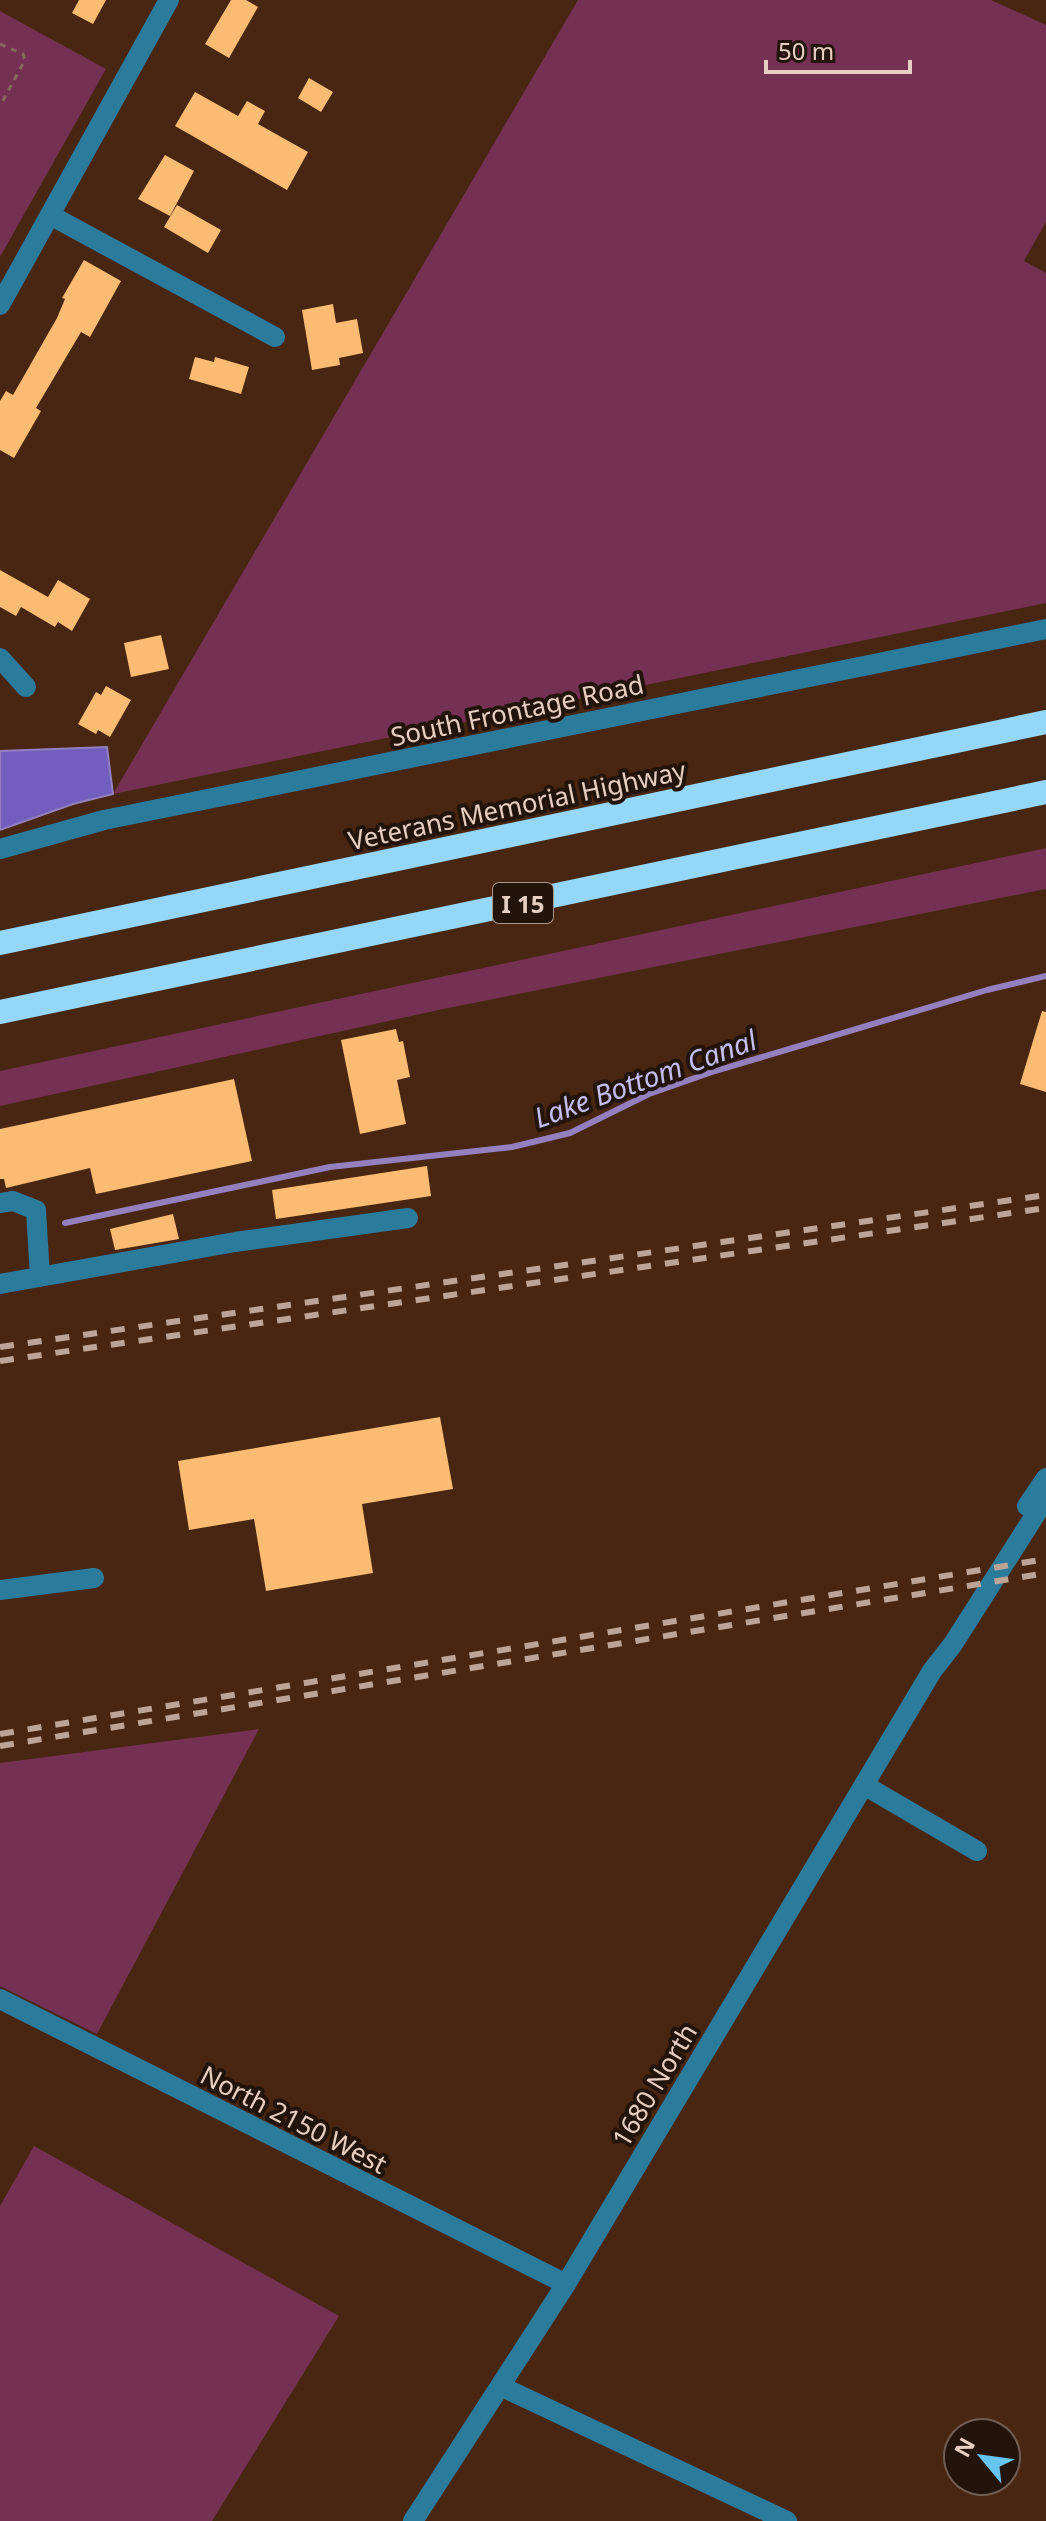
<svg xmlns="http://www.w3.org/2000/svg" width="1046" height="2521" font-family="'Noto Sans',sans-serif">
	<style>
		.green { fill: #743154 }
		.water { fill: #725ebe; stroke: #9480bf; stroke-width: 2 }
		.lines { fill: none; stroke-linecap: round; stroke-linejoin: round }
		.stream { stroke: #9480bf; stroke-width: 6 }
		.building { fill: #fabc72 }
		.path { stroke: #876a58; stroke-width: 3; stroke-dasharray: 6 6; stroke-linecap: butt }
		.minor { stroke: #2b7b9d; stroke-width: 20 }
		.highway { stroke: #94d7f8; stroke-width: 24 }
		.rail { stroke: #bea496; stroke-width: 6; stroke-dasharray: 14 14; stroke-linecap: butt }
		.labels { text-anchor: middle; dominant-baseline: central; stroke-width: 8; stroke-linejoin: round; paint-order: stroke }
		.shield { fill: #23140b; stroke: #ab968b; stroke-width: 2 }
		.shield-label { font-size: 24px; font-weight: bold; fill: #e5cec2 }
		.street-label { font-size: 26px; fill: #e5cec2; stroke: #23140b }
		.water-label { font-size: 28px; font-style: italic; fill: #c4bef0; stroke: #23140b }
	</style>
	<rect width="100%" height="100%" fill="#482611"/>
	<path class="green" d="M578 0H991L1046 25V222L1024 261 1046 273V603L113 794Z
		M0 11 106 69 0 257Z
		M1046 848V889L443 1009 0 1106V1071Z
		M259 1729 97 2034 0 1986V1763Z
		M34 2146 339 2316 212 2521H0V2206Z"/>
	<path class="water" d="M107 747 113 794 73 804 0 830V751Z"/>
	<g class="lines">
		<path class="stream" d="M65 1223 330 1167 512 1147 570 1133 649 1094 712 1072 987 990 1046 976"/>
	</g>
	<path class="building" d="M79 0H106L93 24 72 13Z
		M231 0H246L258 7 229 58 205 44Z
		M309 78 333 92 321 112 298 98Z
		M195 92 238 116 247 101 265 111 258 124 308 152 287 190 175 126Z
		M165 155 194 171 170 216 138 199Z
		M177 205 221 230 208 253 164 227Z
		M84 260 121 281 90 337 81 332 36 408 41 411 14 458 0 450V401L6 391 13 395 57 318 65 299 62 298Z
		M333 304 336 323 357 319 363 353 339 358 340 365 312 370 302 310Z
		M195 357 214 362 215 357 249 367 241 394 189 379Z
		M0 570 48 597 58 580 90 599 72 631 58 622 55 627 21 607 16 616 0 607Z
		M161 635 169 669 131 677 124 643Z
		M106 686 131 700 110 737 98 730 96 734 78 724 96 692 101 695Z
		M1042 1011 1046 1012V1092L1020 1084Z
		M396 1029 399 1042 403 1041 410 1077 397 1080 406 1124 360 1134 341 1040Z
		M234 1079 252 1161 96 1194 90 1168 6 1188 4 1179H0V1129Z
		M427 1166 431 1196 276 1219 272 1190Z
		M173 1214 179 1239 115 1250 110 1229Z
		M440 1417 453 1489 362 1504 373 1573 266 1591 254 1519 189 1530 178 1461Z"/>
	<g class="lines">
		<path class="path" d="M0 44 23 54 25 60 0 106"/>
		<path class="minor" d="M50 215 275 337
			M0 305 169 0
			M0 658 26 687
			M0 849 104 820 1046 629
			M0 1203 13 1201 36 1210 40 1277
			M0 1284 235 1242 408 1218
			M1027 1506 1046 1478
			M0 1590 94 1578
			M864 1785 977 1851
			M0 1999 566 2284
			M500 2386 787 2521
			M413 2521 566 2284 932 1671 953 1644 1046 1498"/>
		<path class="highway" d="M0 943 1046 722
			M0 1012 1046 792"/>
		<path class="rail" d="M0 1347 1046 1195
			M0 1361 1046 1208
			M0 1734 1046 1559
			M0 1746 1046 1573"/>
	</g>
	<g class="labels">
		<rect class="shield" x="493" y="883" width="60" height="40" rx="6"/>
		<g class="shield-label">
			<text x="523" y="903">I 15</text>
		</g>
		<g class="street-label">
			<text transform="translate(517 710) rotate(-12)">South Frontage Road</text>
			<text transform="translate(517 805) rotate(-12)">Veterans Memorial Highway</text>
			<text transform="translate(654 2085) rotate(-59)">1680 North</text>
			<text transform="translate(294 2119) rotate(27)">North 2150 West</text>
		</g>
		<g class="water-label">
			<text transform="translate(645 1078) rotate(-20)">Lake Bottom Canal</text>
		</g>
	</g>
	<g transform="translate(982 2457) rotate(299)"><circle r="38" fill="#23140b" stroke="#715e54" stroke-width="2"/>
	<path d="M0-6L14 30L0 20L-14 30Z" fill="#67c4ef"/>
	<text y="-12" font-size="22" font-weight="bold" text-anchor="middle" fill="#e5cec2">N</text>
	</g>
	<path d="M766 60v12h144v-12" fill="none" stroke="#e5cec2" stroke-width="4"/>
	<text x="778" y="60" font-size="24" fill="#e5cec2" stroke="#23140b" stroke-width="6" paint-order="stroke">50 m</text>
</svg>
